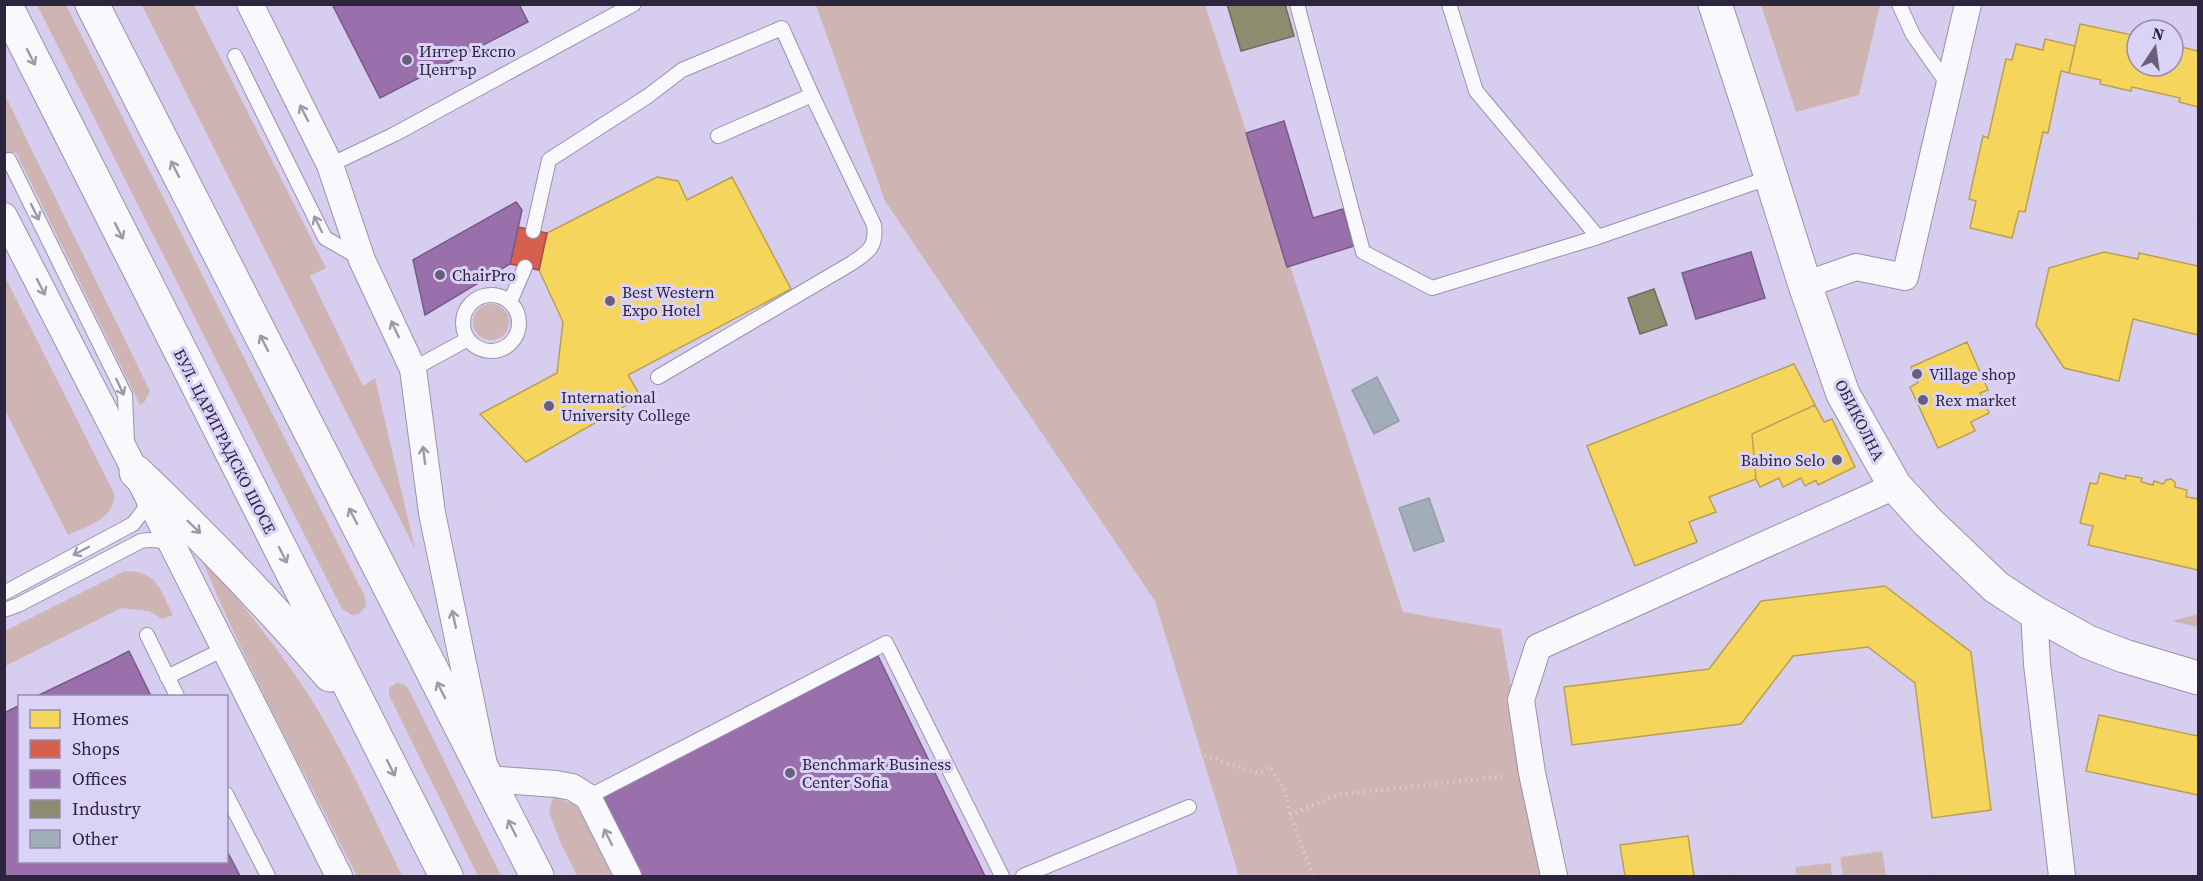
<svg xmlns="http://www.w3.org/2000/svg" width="2203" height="881" font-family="'Source Serif 4',serif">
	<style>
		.green { fill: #ceb5b4 }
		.homes { fill: #f6d55c; stroke: #b9a053; stroke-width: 1.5 }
		.shops { fill: #d6604d; stroke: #a34e48; stroke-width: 1.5 }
		.offices { fill: #9970ab; stroke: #785a8a; stroke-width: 1.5 }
		.industry { fill: #8c8c6e; stroke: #6f6d5f; stroke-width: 1.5 }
		.building { fill: #a1adb8; stroke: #929ea9; stroke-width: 1.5 }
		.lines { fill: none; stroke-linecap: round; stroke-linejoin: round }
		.lane-casing { stroke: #9992ab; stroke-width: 16 }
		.street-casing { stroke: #9992ab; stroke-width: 28 }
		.secondary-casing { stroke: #9992ab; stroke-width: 35 }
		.highway-casing { stroke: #9992ab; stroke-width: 35 }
		.path { stroke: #d1ced8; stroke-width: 4; stroke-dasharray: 1.5 4.5; stroke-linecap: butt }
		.lane { stroke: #f9f8fd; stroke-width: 14 }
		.street { stroke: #f9f8fd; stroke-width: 26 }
		.secondary { stroke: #f9f8fd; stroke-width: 33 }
		.highway { stroke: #f9f8fd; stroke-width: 33 }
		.oneway { stroke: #9d99a7 }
		.poi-dot { fill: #68607b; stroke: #dbd2f7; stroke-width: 2 }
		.labels { text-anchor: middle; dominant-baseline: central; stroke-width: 6; stroke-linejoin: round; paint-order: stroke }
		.poi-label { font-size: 16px; fill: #2c253d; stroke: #dbd2f7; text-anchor: start }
		.street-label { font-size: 16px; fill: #2c253d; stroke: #dbd2f7 }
	</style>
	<rect width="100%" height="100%" fill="#d7ceef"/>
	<path class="green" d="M37 5H66L365 597 366 606 359 614 352 615 342 609Z
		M142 5H194L326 268 310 276 363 386 375 378 415 549Z
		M816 5H1205L1403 612 1501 629 1544 876H1239L1155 601 885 201Z
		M1761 5H1880L1859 95 1796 112Z
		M4 93 150 391 145 401 140 405 16 152 5 157Z
		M4 275 114 493C116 519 87 526 68 535L5 410Z
		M473 322a18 18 0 1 1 36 0a18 18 0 1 1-36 0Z
		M200 555C237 597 271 639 302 685 342 745 371 812 402 876H357C303 770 245 665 200 555Z
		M125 571C158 571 160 590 173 615L162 619 149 611 121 608 5 666V631Z
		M2198 614V627L2172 621Z
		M397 683 403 684 408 688 501 876H478L389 695V688Z
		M553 797 575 804 583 817 612 876H577L562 846 549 813Z
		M1882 851 1886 876H1843L1840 857Z
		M1831 863 1832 876H1797L1795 867Z"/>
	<path class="homes" d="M2080 24 2137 36V66H2173V45L2198 51V107L2179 102 2180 98 2132 87 2131 91 2100 84 2101 80 2069 73Z
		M2045 39 2075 46 2069 73 2061 71 2048 133 2043 132 2025 212 2019 211 2012 238 1970 228 1976 201 1969 199 1974 176 1983 136 1988 138 2006 59 2012 60 2016 44 2043 50Z
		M657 177 678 181 687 200 732 177 791 289 628 375 641 397 526 462 480 414 557 373 563 322 539 270 547 233Z
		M2104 252 2138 259 2139 253 2198 266V335L2133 319 2119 381 2064 368 2036 325 2049 268Z
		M1967 342 1988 390 1980 393 1989 413 1971 422 1975 431 1938 448 1910 387 1918 383 1911 367Z
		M1794 364 1815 405 1752 434 1756 479 1709 497 1716 512 1689 522 1697 542 1635 566 1587 446Z
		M1815 405 1824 422 1832 419 1855 467 1818 485 1816 480 1805 486 1801 478 1783 487 1779 478 1760 487 1756 479 1752 434Z
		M2100 473 2125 479 2126 475 2142 478 2141 482 2153 485 2154 481 2163 484 2166 480 2171 479 2175 482V487L2187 490 2186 497 2198 499V570L2088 545 2093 526 2080 523 2090 483 2097 484Z
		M1885 586 1971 652 1991 810 1932 818 1915 683 1868 647 1793 656 1741 724 1572 745 1564 687 1709 669 1761 601Z
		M2099 715 2198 736V795L2086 771Z
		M1688 836 1694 876H1625L1620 845Z"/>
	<path class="shops" d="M518 227 547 233 539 270 510 264Z"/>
	<path class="offices" d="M332 4H519L528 22 380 98Z
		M1284 121 1313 218 1343 209 1354 246 1287 267 1246 133Z
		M516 202 522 210 510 264 425 315 413 260Z
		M1751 252 1765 298 1696 319 1682 273Z
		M129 651 151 696H37L110 661Z
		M878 656 985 876H637L598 797Z
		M20 705V862H226V849L240 876H4V713Z"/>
	<path class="industry" d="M1227 4H1285L1294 36 1241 51Z
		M1654 289 1667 325 1640 334 1628 298Z"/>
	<path class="building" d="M1377 377 1399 421 1374 434 1352 390Z
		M1429 498 1444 541 1414 551 1399 508Z"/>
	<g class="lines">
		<defs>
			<path id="lane" d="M1297 4 1363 252 1432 288 1598 237 1771 177
				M1449 4 1476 91 1598 237
				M1899 4 1913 35 1949 86
				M235 56 325 238 360 258
				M9 160 125 395 127 443
				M330 165 395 134 634 4
				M533 231 549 160 648 96 682 70 782 28 812 95 718 136
				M463 323a28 28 0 1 1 56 0a28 28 0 1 1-56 0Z
				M510 302 525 267
				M413 369 468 339
				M658 377 852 263C868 252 877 247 874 225L812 95
				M4 593 133 524 144 510 146 496
				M4 610 18 605 141 541C152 539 162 539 170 546
				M147 635 177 696
				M167 677 224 649
				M226 794 268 876
				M588 797 886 643 1002 876
				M1023 876 1189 807"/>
			<path id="street" d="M250 4 330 165 362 260 413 369 432 513 487 779 556 784 572 787 588 797 628 876
				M4 216 127 455 339 876
				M1805 285 1856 267 1905 277 1968 4
				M2034 612 2037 664 2062 876
				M1554 876 1532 773 1521 700 1538 647 1895 486"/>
			<path id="secondary" d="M1715 4 1754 123 1805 285 1843 394 1895 486 1928 522 1996 587 2034 612 2088 642 2124 656 2198 678"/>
			<path id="highway" d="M5 4 446 876
				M92 4 537 876
				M136 472C204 537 269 604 330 675"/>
		</defs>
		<use href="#lane" class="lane-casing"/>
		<use href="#street" class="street-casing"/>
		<use href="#secondary" class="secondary-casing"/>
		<use href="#highway" class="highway-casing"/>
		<path class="path" d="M1943 234 2023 249 2101 231 2160 233 2188 216 2198 219
			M331 276 322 281 358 353
			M148 407 170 447
			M149 427 156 442 152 443
			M459 506 510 492 579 498 608 495 722 422 758 403 813 365 831 363 855 372 872 391 889 455 930 527 962 590 1065 668 1173 745 1257 773 1270 767 1284 789 1290 815 1313 876
			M166 626 181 619
			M1833 660 1869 656 1887 673 1852 735
			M1887 673 1907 692 1913 729
			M23 696 130 643
			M1837 697 1833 660 1805 664 1774 706 1876 693
			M4 706 20 698
			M1774 706 1779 744
			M1851 736 1913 729 1930 876
			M1819 739 1838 876
			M1692 754 1704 822
			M1666 804 1671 827 1704 822 1713 876
			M1290 815 1337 795 1506 776
			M1569 816 1723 796
			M1707 837 1728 834
			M1713 876 1735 872 1736 876
			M1757 876 1746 804 1748 798C1771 781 1787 826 1783 845 1781 856 1772 864 1773 876
			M1790 876 1788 863 2030 831
			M1923 876 2033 863"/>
		<use href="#lane" class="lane"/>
		<use href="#street" class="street"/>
		<use href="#secondary" class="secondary"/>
		<use href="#highway" class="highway"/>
	</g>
	<defs><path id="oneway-shaft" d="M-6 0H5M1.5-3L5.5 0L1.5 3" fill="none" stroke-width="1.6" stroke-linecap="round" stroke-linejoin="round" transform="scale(1.5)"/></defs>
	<g class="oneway">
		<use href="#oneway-shaft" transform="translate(31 57) rotate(63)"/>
		<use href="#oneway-shaft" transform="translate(304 113) rotate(-117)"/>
		<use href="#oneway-shaft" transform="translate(175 169) rotate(-117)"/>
		<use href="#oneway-shaft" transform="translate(35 212) rotate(64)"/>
		<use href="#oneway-shaft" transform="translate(318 224) rotate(-116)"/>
		<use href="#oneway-shaft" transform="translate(119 231) rotate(63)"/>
		<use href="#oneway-shaft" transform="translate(41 287) rotate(63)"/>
		<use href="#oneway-shaft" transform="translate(395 329) rotate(-115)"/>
		<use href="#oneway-shaft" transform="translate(264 343) rotate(-117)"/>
		<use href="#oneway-shaft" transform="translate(120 387) rotate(65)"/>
		<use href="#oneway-shaft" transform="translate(424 455) rotate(-97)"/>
		<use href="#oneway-shaft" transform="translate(353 516) rotate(-117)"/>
		<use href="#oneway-shaft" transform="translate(194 527) rotate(44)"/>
		<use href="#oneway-shaft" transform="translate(81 551) rotate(152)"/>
		<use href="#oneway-shaft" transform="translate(283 555) rotate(63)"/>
		<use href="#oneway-shaft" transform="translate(454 619) rotate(-102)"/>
		<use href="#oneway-shaft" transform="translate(441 690) rotate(-117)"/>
		<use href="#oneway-shaft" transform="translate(391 768) rotate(63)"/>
		<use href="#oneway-shaft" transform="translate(512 828) rotate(-117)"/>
		<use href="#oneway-shaft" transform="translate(608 837) rotate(-117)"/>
	</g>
	<g class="poi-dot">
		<circle cx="407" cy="60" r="6"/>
		<circle cx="440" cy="275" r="6"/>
		<circle cx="610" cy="301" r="6"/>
		<circle cx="1917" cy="374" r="6"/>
		<circle cx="1923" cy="400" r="6"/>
		<circle cx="549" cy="406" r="6"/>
		<circle cx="1837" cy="460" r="6"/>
		<circle cx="790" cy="773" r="6"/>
	</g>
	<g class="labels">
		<g class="poi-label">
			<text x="419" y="51">Интер Експо<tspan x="419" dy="18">Център</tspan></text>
			<text x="452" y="275">ChairPro</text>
			<text x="622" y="292">Best Western<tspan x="622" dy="18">Expo Hotel</tspan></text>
			<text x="1929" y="374">Village shop</text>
			<text x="561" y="397">International<tspan x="561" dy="18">University College</tspan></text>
			<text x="1935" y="400">Rex market</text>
			<text x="1825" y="460" text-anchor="end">Babino Selo</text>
			<text x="802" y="764">Benchmark Business<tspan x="802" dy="18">Center Sofia</tspan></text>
		</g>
		<g class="street-label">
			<text transform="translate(1860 420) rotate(63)">ОБИКОЛНА</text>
			<text transform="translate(225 441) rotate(63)">БУЛ. ЦАРИГРАДСКО ШОСЕ</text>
		</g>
	</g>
	<rect width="2203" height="881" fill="none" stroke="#2c253d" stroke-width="12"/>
	<rect x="18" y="695" width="210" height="168" fill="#dbd2f7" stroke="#958dad" stroke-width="1.5"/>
	<rect x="30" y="710" width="30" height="18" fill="#f6d55c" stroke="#958dad" stroke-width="1.5"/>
	<text x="72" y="725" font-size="18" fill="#2c253d">Homes</text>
	<rect x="30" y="740" width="30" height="18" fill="#d6604d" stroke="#958dad" stroke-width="1.5"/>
	<text x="72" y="755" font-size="18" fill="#2c253d">Shops</text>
	<rect x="30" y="770" width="30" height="18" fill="#9970ab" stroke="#958dad" stroke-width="1.5"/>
	<text x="72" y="785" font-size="18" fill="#2c253d">Offices</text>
	<rect x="30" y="800" width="30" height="18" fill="#8c8c6e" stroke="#958dad" stroke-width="1.5"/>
	<text x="72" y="815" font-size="18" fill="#2c253d">Industry</text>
	<rect x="30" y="830" width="30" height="18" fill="#a1adb8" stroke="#958dad" stroke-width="1.5"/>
	<text x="72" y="845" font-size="18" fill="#2c253d">Other</text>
	<g transform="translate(2155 48) rotate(13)"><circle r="28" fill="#dbd2f7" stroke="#958dad" stroke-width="1.5"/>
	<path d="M0-4.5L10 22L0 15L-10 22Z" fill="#68607b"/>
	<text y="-9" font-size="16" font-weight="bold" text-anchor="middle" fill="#2c253d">N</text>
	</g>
</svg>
